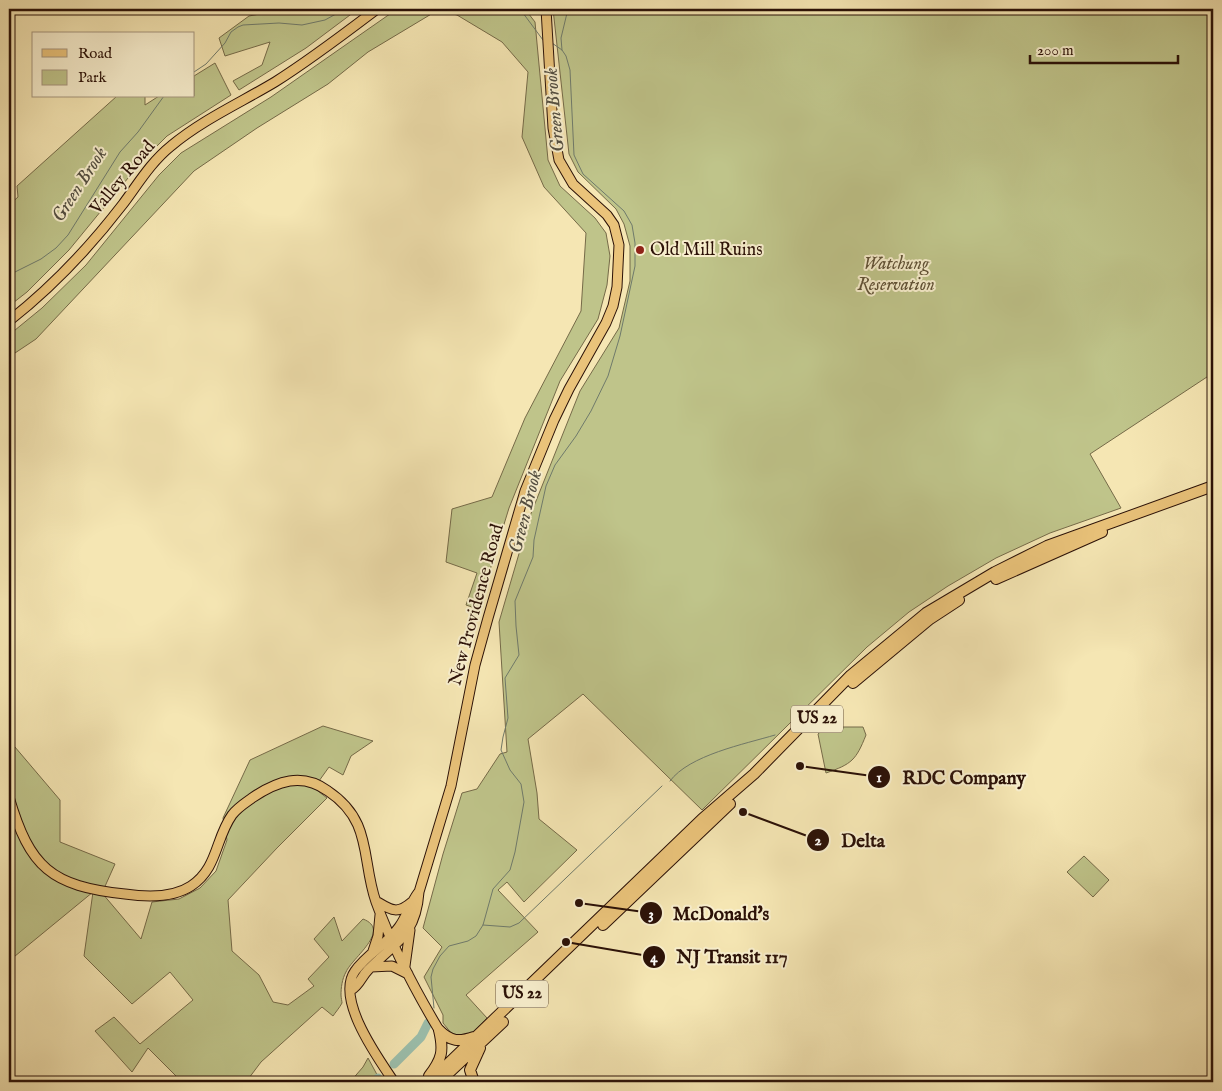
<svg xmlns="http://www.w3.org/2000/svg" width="1222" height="1091" font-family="'IM FELL English',serif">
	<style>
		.green { fill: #bfc48a; stroke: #756a48 }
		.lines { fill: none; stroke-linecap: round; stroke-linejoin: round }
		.stream { stroke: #6f7a6b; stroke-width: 1 }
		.river { stroke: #9cc0ae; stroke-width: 9 }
		.major-casing { stroke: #2b1107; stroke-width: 11 }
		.highway-casing { stroke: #2b1107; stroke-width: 12 }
		.major { stroke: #eac37a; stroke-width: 9 }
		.highway { stroke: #eac37a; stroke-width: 10 }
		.poi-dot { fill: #8f2418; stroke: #f8efce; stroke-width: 2 }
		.labels { text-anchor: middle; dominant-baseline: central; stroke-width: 4; stroke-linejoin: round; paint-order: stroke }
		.shield { fill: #f8efce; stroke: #685443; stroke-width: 1 }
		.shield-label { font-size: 16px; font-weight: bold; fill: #2b1107 }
		.street-label { font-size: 18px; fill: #2b1107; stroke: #f8efce }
		.poi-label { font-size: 18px; fill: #2b1107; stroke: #f8efce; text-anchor: start }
		.park-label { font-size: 18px; font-style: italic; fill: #5f5035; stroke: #f8efce }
		.water-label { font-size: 19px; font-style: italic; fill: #534e41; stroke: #f8efce }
		.leader { fill: none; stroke: #2b1107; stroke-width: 2 }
		.callout-dot { fill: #2b1107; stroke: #f8efce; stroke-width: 2 }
		.mark-label { font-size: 15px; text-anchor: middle; font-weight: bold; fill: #fff }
		.callout-label { font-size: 19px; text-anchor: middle; font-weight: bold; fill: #2b1107; stroke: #f8efce; stroke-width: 4; stroke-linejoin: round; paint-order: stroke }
	</style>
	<rect width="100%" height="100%" fill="#f5e6b3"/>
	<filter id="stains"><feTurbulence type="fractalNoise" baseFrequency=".004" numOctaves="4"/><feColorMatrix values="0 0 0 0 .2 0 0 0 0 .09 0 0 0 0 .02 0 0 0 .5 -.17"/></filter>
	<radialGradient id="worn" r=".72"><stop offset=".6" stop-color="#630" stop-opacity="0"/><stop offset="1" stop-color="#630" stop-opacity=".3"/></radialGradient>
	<path class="green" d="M287 9H358L306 48 239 90 233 81 262 65 270 42 225 56 219 38 249 16Z
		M397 9H525L535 22 548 160 560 186 595 218 606 233 610 256 607 285 598 319 560 381 509 508 478 609 466 605 477 573 446 562 452 509 492 497 525 418 581 311 586 233 544 187 522 137 528 72 502 42 457 15 438 10 368 52 328 84 257 128 194 171 36 339 9 357V335L42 308 86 265 159 175 181 153 271 97Z
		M553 9H1213V373L1090 454 1121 508 1050 533 996 558 948 586 909 612 867 647 702 810 583 694 528 739 537 793 539 819 577 850 524 902 507 882 498 890 538 932 466 995 487 1018C474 1032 472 1037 452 1034L443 1023V1015L424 977 442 947 423 928 443 854 462 793 477 789 500 754 507 752 499 622 530 516 580 391 619 328 630 281V246L624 224 616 209 578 172 569 154Z
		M215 63 231 95 167 136 142 161 69 250 27 292 9 306V205L18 197 17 186 117 96H145V105L159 96H194V76Z
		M323 726 373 741 351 756 343 775 329 767 314 788 327 798 277 848 228 900 232 951 259 975 273 1002 288 1005 314 986 308 979 329 957 314 939 334 917 342 941 363 919C392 930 352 958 346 972 342 979 341 988 341 995 341 998 342 1001 342 1003 340 1007 335 1013 333 1016L322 1007 261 1062 246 1082H180L181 1081 148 1048 132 1072 95 1031 114 1017 140 1044 193 1000 170 972 132 1004 84 956 93 892 9 961V740L60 800V842L115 864 102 893 141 939 152 902 179 899 200 888 216 871 227 840 223 818 250 760Z
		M826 727H863L866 735C856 760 852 764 826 773L818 734Z
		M1084 856 1109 880 1093 897 1067 872Z
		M368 1058 381 1082H350L363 1067Z"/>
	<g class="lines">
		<path class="stream" d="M520 9 543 40
			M562 50 561 38 568 9
			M194 72 206 64 225 43 231 32 238 27 243 25 279 23 302 25 325 20 345 9
			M9 275 41 259 56 248 68 235 120 152 138 132 164 96
			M670 781C689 755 745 744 775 735
			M483 925 510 927 519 923 662 786
			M434 1008 431 977 433 969 440 956 449 946 468 941 476 936 483 925 493 889 510 870 515 852 524 802 521 784 510 770 501 750 503 737 508 718 505 678 519 655 516 626 515 601 533 557 534 540 546 486 555 465 576 436 591 411 608 376 620 336 635 266V243L632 225 624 211 583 174 574 155 570 70 566 56 562 50 552 43"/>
		<path class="river" d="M394 1064 421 1037 428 1023
			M374 1082 378 1078"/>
		<defs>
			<path id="major" d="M9 321C51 288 90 247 123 204 138 184 151 162 171 146 202 120 240 103 275 82 310 60 344 34 377 9
				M9 797C30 868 51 886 125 894 146 897 173 898 191 886 218 868 215 839 232 815 237 808 245 803 252 798 277 781 302 772 328 791 373 821 361 859 376 902 392 946 415 990 439 1030
				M376 901C391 910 397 915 412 902
				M373 951 378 936 380 915
				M405 966 410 930
				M371 967 392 966 408 974
				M351 990C360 985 361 977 368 970 396 942 416 935 419 892L451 786 475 665 488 618 525 491 554 420 569 389 606 323 613 306 617 287 619 245 614 225 607 215 573 184 559 160 553 128 546 9
				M394 1082C378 1058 335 999 355 971 367 954 387 944 399 927 407 916 410 904 418 893"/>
			<path id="highway" d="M996 579 1102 532
				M853 683 930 619 959 600
				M603 925 730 804
				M439 1030C451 1042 459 1042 474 1037
				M429 1076C442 1059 444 1051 439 1030
				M429 1082 702 819 754 774 851 675 926 613 995 572 1047 546 1213 486
				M439 1082 503 1022
				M450 1082H460
				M474 1082 470 1070 480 1048"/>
		</defs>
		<use href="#major" class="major-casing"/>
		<use href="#highway" class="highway-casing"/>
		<use href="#major" class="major"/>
		<use href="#highway" class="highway"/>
	</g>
	<circle class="poi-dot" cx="640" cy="250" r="5"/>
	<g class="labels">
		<g class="shield">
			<rect x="791" y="705.5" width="52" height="27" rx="4"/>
			<rect x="496" y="980.5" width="52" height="27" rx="4"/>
		</g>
		<g class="shield-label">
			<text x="817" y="719">US 22</text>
			<text x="522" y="994">US 22</text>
		</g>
		<g class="street-label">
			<text transform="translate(123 178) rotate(-50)">Valley Road</text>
			<text transform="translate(477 605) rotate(-75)">New Providence Road</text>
		</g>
		<g class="poi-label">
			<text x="650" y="250">Old Mill Ruins</text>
		</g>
		<g class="park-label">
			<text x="896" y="264">Watchung<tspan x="896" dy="21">Reservation</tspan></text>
		</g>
		<g class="water-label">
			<text transform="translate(555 110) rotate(-95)">Green Brook</text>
			<text transform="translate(80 185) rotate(-57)">Green Brook</text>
			<text transform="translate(526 512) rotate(-76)">Green Brook</text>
		</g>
	</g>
	<path class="leader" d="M800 766L879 777M743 812L818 840M579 903L651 913M566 942L654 957"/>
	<g class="callout-dot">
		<circle cx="800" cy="766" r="5"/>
		<circle cx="743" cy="812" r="5"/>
		<circle cx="579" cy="903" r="5"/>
		<circle cx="566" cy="942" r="5"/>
		<circle cx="879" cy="777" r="12"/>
		<circle cx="818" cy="840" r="12"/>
		<circle cx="651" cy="913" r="12"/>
		<circle cx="654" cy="957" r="12"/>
	</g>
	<g class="mark-label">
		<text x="879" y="782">1</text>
		<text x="818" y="845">2</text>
		<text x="651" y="919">3</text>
		<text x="654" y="962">4</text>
	</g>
	<g class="callout-label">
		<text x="964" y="784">RDC Company</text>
		<text x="863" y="847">Delta</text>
		<text x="721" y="920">McDonald's</text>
		<text x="732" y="963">NJ Transit 117</text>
	</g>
	<rect width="1222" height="1091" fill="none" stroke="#f5e6b3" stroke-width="30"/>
	<rect x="10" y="10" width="1202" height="1071" fill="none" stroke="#2b1107" stroke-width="2.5"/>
	<rect x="15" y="15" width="1192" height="1061" fill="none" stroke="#2b1107"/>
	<rect x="32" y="32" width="162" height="65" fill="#f8efce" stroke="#a6967e"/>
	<rect x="42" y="49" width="25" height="8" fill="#eac37a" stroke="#a6967e"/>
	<text x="78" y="58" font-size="15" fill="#2b1107">Road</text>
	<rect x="42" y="70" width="25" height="15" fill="#bfc48a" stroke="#a6967e"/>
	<text x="78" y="82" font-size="15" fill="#2b1107">Park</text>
	<path d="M1030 55v8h148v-8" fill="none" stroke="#2b1107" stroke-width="2.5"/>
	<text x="1037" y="55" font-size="15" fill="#2b1107" stroke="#f8efce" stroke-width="4" paint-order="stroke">200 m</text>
	<rect width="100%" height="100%" filter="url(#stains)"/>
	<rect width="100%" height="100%" fill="url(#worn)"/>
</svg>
